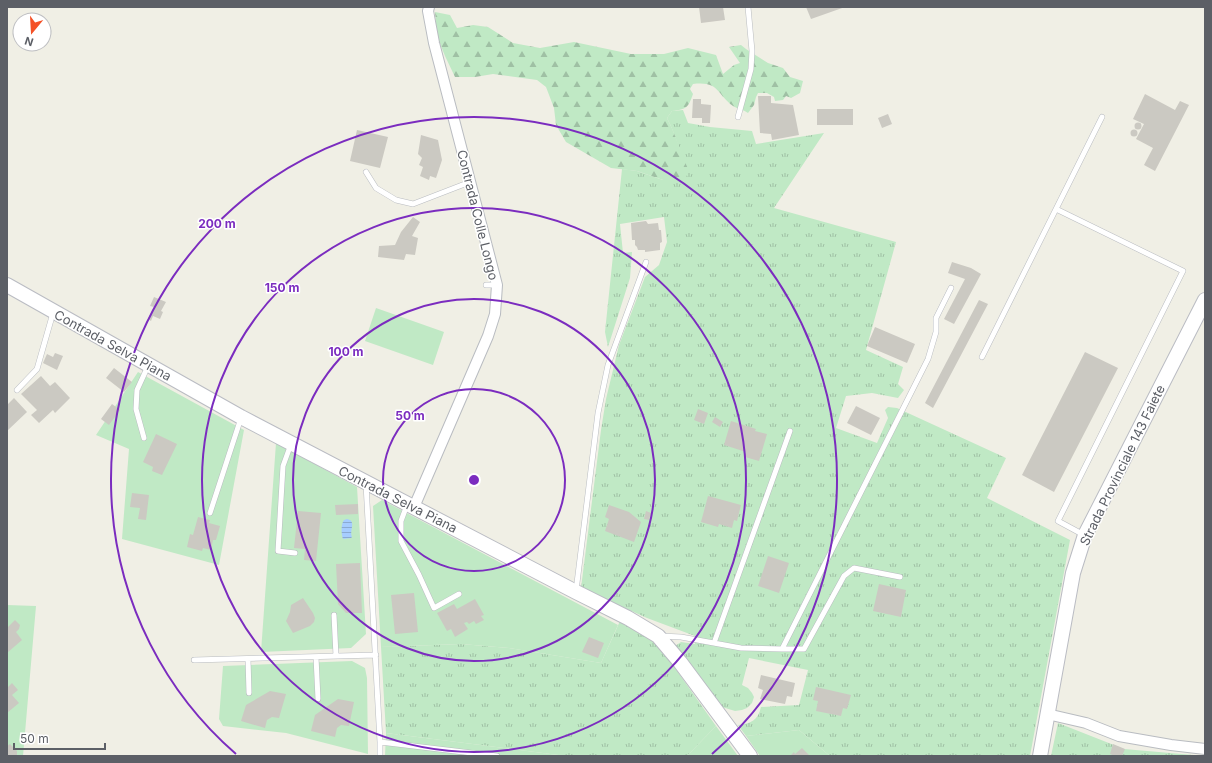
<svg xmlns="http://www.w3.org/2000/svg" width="1212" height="763" font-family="Inter,sans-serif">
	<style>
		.grass { fill: url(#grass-tufts) }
		.forest { fill: url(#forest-firs) }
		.garden { fill: #c0e9c5 }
		.water { fill: url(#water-rules) }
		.building { fill: #cbc9c2 }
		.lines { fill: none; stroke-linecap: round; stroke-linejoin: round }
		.lane-casing { stroke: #b9bcc1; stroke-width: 6 }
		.street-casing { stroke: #b9bcc1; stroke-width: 12 }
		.secondary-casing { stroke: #babcc3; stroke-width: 16 }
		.lane { stroke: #fff; stroke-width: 5 }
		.street { stroke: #fff; stroke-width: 10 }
		.secondary { stroke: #fff; stroke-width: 14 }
		.ring { fill: none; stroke: #7b2cbf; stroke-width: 2 }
		.labels { text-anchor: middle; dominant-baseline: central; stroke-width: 3; stroke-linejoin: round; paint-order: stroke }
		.street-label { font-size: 13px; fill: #5c5f66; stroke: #fff }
		.centre { fill: #7b2cbf; stroke: #fff; stroke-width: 2 }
		.ring-label { font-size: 12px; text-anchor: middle; font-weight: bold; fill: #7b2cbf; stroke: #fff; stroke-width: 3; stroke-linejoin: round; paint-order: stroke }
	</style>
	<defs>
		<pattern id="grass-tufts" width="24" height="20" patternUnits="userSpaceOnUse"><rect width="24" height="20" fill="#c0e9c5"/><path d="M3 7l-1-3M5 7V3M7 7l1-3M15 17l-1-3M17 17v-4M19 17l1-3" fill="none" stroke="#9fc0a4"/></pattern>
		<pattern id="forest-firs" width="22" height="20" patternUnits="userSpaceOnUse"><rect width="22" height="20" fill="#c0e9c5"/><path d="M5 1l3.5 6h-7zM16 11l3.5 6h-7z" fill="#9fc0a4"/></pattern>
		<pattern id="water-rules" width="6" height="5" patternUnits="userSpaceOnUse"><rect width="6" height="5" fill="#a6cdff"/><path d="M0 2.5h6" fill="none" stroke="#8aaad2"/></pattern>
	</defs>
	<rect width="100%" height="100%" fill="#f0efe5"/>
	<path class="grass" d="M683 110 688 123 710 127 752 131 756 144 824 133 774 208 896 242 866 350 903 367 898 384 904 390 898 398 872 393 846 396 836 428 877 443 888 418 885 410 888 407 897 408 1006 458 987 498 1070 540 1030 756H830L799 730 746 736 738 725C751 724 758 720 761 707L799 705 808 670 749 658 742 685 748 688 752 693 754 697 752 703 747 708 742 710 735 711 722 707 675 646 681 642 695 644V636L647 618 581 588 601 430 606 399 619 345 645 277 659 265 667 242 664 217 620 224 623 253 632 252 630 278 608 347 605 332 622 169 637 171 663 180 688 171C680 154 676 135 667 118L672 111Z
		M620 621 649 638 665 654 716 726 687 756H566L386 733 381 647 461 644 509 648 601 663Z
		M1058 723 1124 749 1205 756H1051Z"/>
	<path class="forest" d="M435 12 450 15 457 28 473 25 488 27 513 43 540 48 574 42 631 54H664L688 48 716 55 723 74 734 65 740 63 729 47 741 45 746 49 768 63 783 68 790 77 803 81 800 93 791 98 786 96 783 100 775 101 774 97 767 93H758L756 97 754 105 748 113C744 110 738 109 733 106 716 94 720 81 693 84L690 89 693 94C688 108 687 109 672 111L667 118C676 135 681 154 689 171L684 181 663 180 637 171 611 168 566 142 556 125 554 108 546 87 537 80 493 74 475 77H455L445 56 437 36Z"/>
	<path class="garden" d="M376 308 444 332 433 365 365 341Z
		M138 372 244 430 219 565 122 539 129 449 96 435Z
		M276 443 357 487 366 634 351 648 261 652Z
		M382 500 618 625 601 663 509 648 461 644 381 647 373 506Z
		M7 605 36 606 23 756H7Z
		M352 661 365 668 367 678 368 754 286 733 223 726 219 719 223 666Z
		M716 726 738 756H687Z
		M799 730 830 756H760L746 736Z
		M386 733 566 756H385Z"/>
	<path class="water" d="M347 519C357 521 349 530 352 537L351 538 343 539C341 533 341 524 344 520Z"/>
	<path class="building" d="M699 7H723L725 20 701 23Z
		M806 7H845L811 19Z
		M1145 94 1175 110 1180 101 1189 105 1155 171 1144 165 1153 148 1136 139 1144 124 1133 119Z
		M758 96H771V103L793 105 799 135 772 140 771 134 760 133Z
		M693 99H701V104L711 105 710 123H702V118H692Z
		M817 109H853V125H817Z
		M888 114 892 124 882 128 878 118Z
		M1134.5 126a3.5 3.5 0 1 1 7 0a3.5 3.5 0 1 1-7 0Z
		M1130.5 133a3.5 3.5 0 1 1 7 0a3.5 3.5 0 1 1-7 0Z
		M357 130 388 137 380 168 350 161Z
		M421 135 438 140 442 160 436 178 430 176 429 180 420 176 423 167 419 165 422 158 418 154Z
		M413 217 420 222 412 236 418 238 415 255 406 254 404 260 378 257 379 246 395 245 401 232Z
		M646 221 648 224 658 223 659 230H661L662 242 660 243V250L645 252V250H638L637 247 635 245V240H632L631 223Z
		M952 262 971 268 981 274 954 324 944 319 965 279 948 273Z
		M154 297 166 302 161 311 163 312 160 319 153 316 151 321 148 319 154 307 150 306Z
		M979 300 988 304 933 408 925 403Z
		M875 327 915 344 907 363 867 346Z
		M1085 352 1118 368 1054 492 1022 475Z
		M55 353 63 356 57 370 43 363 47 354 53 357Z
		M114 368 132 382 124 392 106 378Z
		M41 376 50 386 55 382 70 398 55 413 53 410 39 423 31 415 37 410 21 394Z
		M14 398 27 412 7 431V405Z
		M112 404 120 410 109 425 101 419Z
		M856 406 880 418 871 435 847 423Z
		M698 409 708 413 704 424 694 420Z
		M715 417 723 422 720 427 712 422Z
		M731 421 756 429 755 431 767 434 759 461 745 457 746 452 724 445Z
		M156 434 177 444 162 475 152 471 153 467 143 462Z
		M132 493 149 495 146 520 138 519 140 508 130 507Z
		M708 496 741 505 737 521 734 520 732 528 719 524 718 527 701 522Z
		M358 504V514L336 515 335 505Z
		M609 505 629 512 641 522 634 542 605 531 609 519 605 517Z
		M298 511 321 513 316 561 304 560 305 549 294 548Z
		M646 511 651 513 649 520 644 519Z
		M198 517 210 520 209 523 220 526 216 540H213L211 550 203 548 202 551 187 547 190 534 193 535Z
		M768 556 789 563 779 593 758 586Z
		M360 563 362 613H346L338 604 336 564Z
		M879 584 906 590 901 617 873 611Z
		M414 593 418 632 395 634 391 595Z
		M303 598 313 613 315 618 314 622 310 626 293 633 286 621 290 612 291 605Z
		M475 599 484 615 481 616 484 620 476 624 474 621 469 624 467 622 464 623 468 629 455 637 451 629 447 631 437 613 454 604 457 609Z
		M15 620 20 625 19 629 16 632 22 640 7 653V628Z
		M589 637 604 643 598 658 582 652Z
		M761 675 795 683 792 697 787 696 785 704 760 699 763 690 758 688Z
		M12 683 18 690 12 695 19 703 7 713V688Z
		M816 687 851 695 847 709 843 708 841 716 816 711 818 701 813 700Z
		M270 691 286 694 279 718 272 717 267 720 265 728 241 721 246 705Z
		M338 699 354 702 349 726 341 725 337 728 335 737 311 731 315 715Z
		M10 744 17 751V756H7V746Z
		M1113 744 1125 749 1122 756H1115L1110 754Z
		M802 748 810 756H790L794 752 795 754Z"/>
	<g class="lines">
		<defs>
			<path id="lane" d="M738 117 751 69 752 51 748 7
				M366 172 376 188 396 200 413 204 470 182
				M1056 209 1183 271 1058 521 1084 535
				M486 285H497
				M982 357 1102 117
				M17 390 37 369 53 313
				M144 438 136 409 137 390 148 366
				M291 444 283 466 278 551 295 553
				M366 484 380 742V756
				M407 505 401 521V541L419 575 434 608 459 594
				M210 513 241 418
				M576 591 598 413 608 365 646 262
				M334 615 336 656
				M661 636 681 637 741 648 782 649 928 359 936 332V318L951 288
				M714 643 790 431
				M782 649H804L844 576 854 568 900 577
				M316 657 318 699
				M248 659 249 693
				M194 660 376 655
				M380 742 497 756"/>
			<path id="street" d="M414 507 488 336 495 314 497 285 434 43 428 11 429 7
				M1047 714 1086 723 1119 736 1171 745 1205 749"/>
			<path id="secondary" d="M7 285 241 417 576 592 628 618 658 636 680 662 750 756
				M1040 756 1073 573 1085 535 1205 300"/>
		</defs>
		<use href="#lane" class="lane-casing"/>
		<use href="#street" class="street-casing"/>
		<use href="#secondary" class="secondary-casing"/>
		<use href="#lane" class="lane"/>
		<use href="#street" class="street"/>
		<use href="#secondary" class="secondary"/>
	</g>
	<g class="ring">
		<circle cx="474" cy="480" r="91"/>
		<circle cx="474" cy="480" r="181"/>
		<circle cx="474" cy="480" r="272"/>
		<path d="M236 754A363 363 0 1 1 712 754"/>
	</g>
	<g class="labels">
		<g class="street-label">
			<text transform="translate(478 215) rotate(76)">Contrada Colle Longo</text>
			<text transform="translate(113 345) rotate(29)">Contrada Selva Piana</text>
			<text transform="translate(1122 465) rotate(-64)">Strada Provinciale 143 Faiete</text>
			<text transform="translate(398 499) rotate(27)">Contrada Selva Piana</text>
		</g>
	</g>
	<circle cx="474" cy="480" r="6" class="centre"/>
	<g class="ring-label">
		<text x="217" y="228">200 m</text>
		<text x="282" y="292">150 m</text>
		<text x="346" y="356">100 m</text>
		<text x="410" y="420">50 m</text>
	</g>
	<rect width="1212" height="763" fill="none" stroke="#5c5f66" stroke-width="16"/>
	<g transform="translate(32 32) rotate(198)"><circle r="19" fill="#ffffff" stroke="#bebfc2"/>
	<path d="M0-3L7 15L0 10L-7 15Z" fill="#f45127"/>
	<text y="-6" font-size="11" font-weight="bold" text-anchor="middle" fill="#5c5f66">N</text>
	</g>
	<path d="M14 743v6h91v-6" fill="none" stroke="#5c5f66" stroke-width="2"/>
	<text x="20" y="743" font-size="12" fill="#5c5f66" stroke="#ffffff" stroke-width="3" paint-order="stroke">50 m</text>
</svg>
